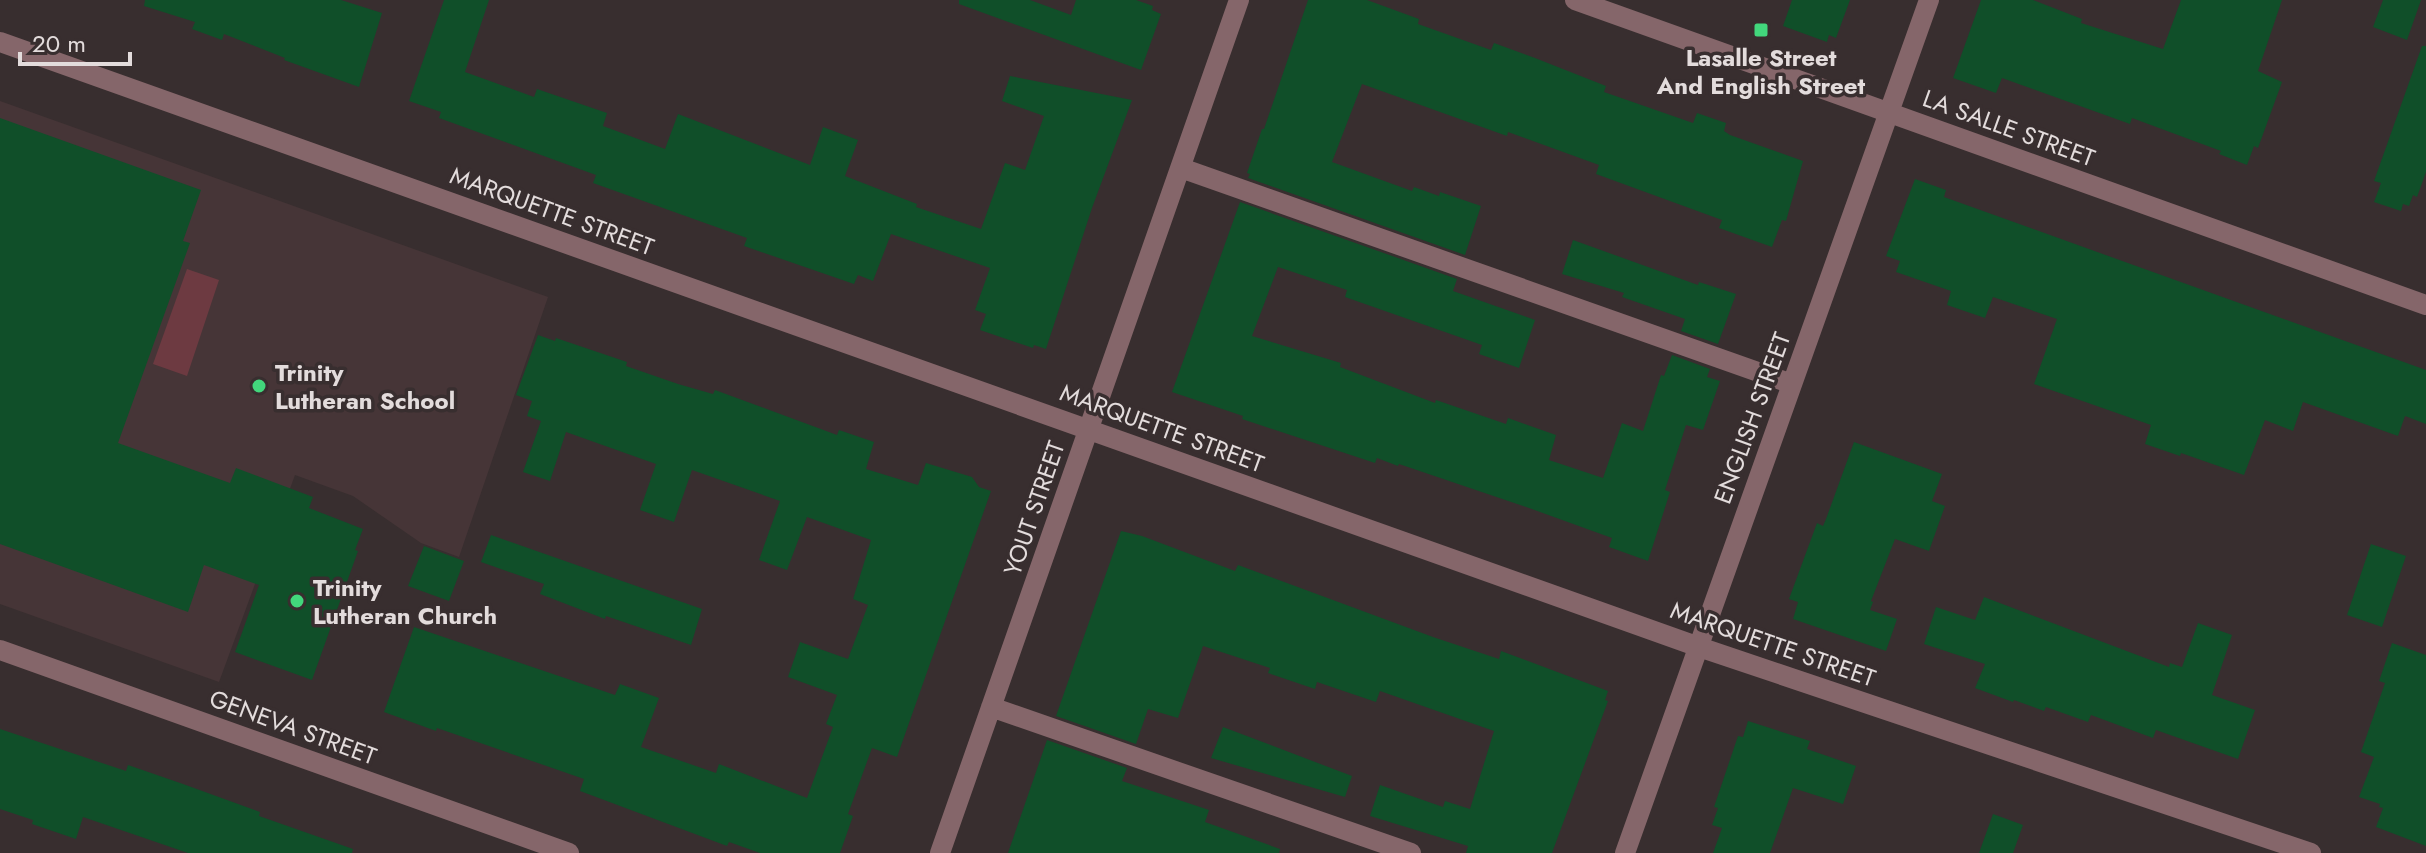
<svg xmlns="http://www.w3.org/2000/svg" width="2426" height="853" font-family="Jost,sans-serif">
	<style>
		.built { fill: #463537 }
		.green { fill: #6d3a41 }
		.building { fill: #104f29 }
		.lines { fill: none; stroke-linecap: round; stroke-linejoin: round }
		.minor { stroke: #85666a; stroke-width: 20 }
		.poi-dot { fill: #42d77c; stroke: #382e2f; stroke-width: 3 }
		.labels { text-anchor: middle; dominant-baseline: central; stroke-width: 7; stroke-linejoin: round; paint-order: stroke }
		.poi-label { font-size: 24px; font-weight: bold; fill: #e3dcdc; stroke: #382e2f; text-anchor: start }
		.street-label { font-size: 24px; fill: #e3dcdc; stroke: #382e2f }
	</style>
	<rect width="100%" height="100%" fill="#382e2f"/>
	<path class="built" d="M0 101 548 297 459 557 421 543 353 496 295 475 219 682 0 604Z"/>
	<path class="green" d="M187 269 219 280 187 376 153 364Z"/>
	<path class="building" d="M145 0H341L382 13 359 87 284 60 285 58 224 34 222 40 192 29 195 22 144 6Z
		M444 0H489L465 72 534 97 537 89 607 113 603 126 665 149 678 114 810 165 823 127 831 130 858 140 845 176 917 204 916 207 981 229 1005 163 1025 170 1044 116 1002 101 1010 76 1132 100 1092 208 1046 349 1034 345 1033 348 980 330 986 314 975 310 990 268 891 234 873 281 858 275 854 284 744 246 747 238 593 183 596 175 439 118 441 112 409 101Z
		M959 0H1030L1071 15 1076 0H1136L1153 6 1152 10 1161 14 1141 70 959 4Z
		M1308 0H1367L1419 19 1418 24 1491 50 1494 43 1535 58 1606 86 1604 92 1693 123 1697 113 1726 123 1724 131 1730 135 1803 161 1786 221 1782 220 1772 247 1719 228 1722 220 1596 174 1599 165 1508 132 1507 136 1362 84 1332 162 1412 191 1414 187 1439 196 1440 192 1481 206 1465 255 1248 178 1250 174 1247 173 1262 129H1264Z
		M1792 0H1850L1836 38 1829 35 1827 42 1783 26Z
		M1981 0H2033L2082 19 2081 23 2163 49 2181 0H2282L2258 71 2282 82 2258 148 2254 146 2247 165 2219 154 2221 151 2132 118 2130 124 2002 78 1996 93 1953 78Z
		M2383 0H2421L2407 40 2373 27Z
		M2422 46H2426V172L2417 197 2413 195 2409 206 2403 204 2401 211 2374 202 2381 183 2374 181Z
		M0 118 201 190 183 241 190 243 118 443 230 483 236 468 313 497 309 508 363 529 355 550 358 551 312 680 235 652 259 585 204 565 188 612 0 544Z
		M1915 179 1946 190 1944 197 2426 370V424L2405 416 2398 436 2303 402 2293 431 2265 420 2244 475 2181 453 2180 456 2145 444 2151 425 2034 384 2057 319 1993 297 1985 318 1947 305 1951 291 1896 272 1900 261 1886 256Z
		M1240 202 1457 279 1453 291 1535 320 1519 368 1479 354 1482 345 1345 297 1347 290 1278 267 1252 336 1341 363 1340 367 1435 403 1436 400 1506 424 1508 418 1556 435 1549 460 1603 478 1622 423 1643 431 1661 375 1664 376 1672 355 1710 369 1707 377 1720 381 1703 430 1686 425 1665 490 1670 492 1648 561 1609 547 1612 538 1529 508 1399 464 1398 466 1377 458 1375 463 1242 419 1243 416 1172 392Z
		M1573 240 1698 285 1699 282 1736 294 1718 344 1681 331 1685 319 1622 297 1624 293 1562 274Z
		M538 335 555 341 556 338 627 362 626 366 678 384 713 394 715 390 837 435 839 430 874 442 866 469 918 485 926 463 972 477 979 487 991 491 897 757 872 748 848 814 853 816 840 853H760L729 842 727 846 580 791 584 779 437 728 436 731 384 712 414 627 615 695 620 684 659 698 641 747 716 773 719 764 807 798 833 727 826 724 837 695 788 677 800 642 848 659 868 605 853 599 871 540 807 517 787 570 759 560 780 501 692 470 674 522 640 510 656 464 566 432 550 481 523 472 541 421 527 416 532 401 516 395Z
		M1854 442 1942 474 1932 501 1945 506 1929 551 1895 539 1871 601 1873 602 1870 610 1897 619 1886 651 1793 619 1798 602 1789 599 1817 523 1823 526 1826 519Z
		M1121 531 1142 536 1235 571 1238 565 1433 637 1499 659 1501 651 1608 691 1605 700 1608 701 1552 853H1466L1468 846 1370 816 1380 785 1443 807 1445 801 1470 809 1494 731 1380 691 1376 702 1317 682 1315 689 1268 673 1270 668 1203 646 1178 718 1148 709 1136 744 1056 716Z
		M491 535 702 609 691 645 606 616 605 619 540 594 544 584 481 562Z
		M2371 544 2406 556 2382 627 2347 615Z
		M424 546 464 561 449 601 408 586Z
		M1984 597 2169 667 2170 663 2182 667 2198 623 2232 635 2212 695 2255 710 2238 759 2156 730 2153 738 2091 715 2088 722 2046 707 2044 711 2014 700 2013 702 1975 688 1985 664 1924 644 1936 607 1975 620Z
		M2392 643 2426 655V846L2376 827 2383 808 2379 807 2380 804 2359 797 2374 757 2361 752 2385 683 2379 681Z
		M1748 721 1810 741 1807 749 1856 766 1843 804 1793 788 1770 853H1713L1722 828 1712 825 1718 808 1714 807 1738 736 1743 737Z
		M1223 727 1352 776 1345 797 1211 758Z
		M0 729 126 771 128 765 183 784 260 812 259 816 353 849 352 853H188L83 817 76 839 32 824 33 820 0 809Z
		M1047 740 1127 768 1122 781 1209 810 1205 822 1280 849 1279 853H1008Z
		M1993 814 2023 825 2013 853H1979Z"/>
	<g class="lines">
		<path class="minor" d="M1575 0 2426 305
			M0 42 1699 647 2311 853
			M1181 168 1792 384
			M0 650 569 853
			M991 707 1411 853
			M940 853 1239 0
			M1625 853 1929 0"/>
	</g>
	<g class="poi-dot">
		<rect x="1753" y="22" width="16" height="16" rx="4"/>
		<circle cx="259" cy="386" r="8"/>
		<circle cx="297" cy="601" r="8"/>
	</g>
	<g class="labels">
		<g class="poi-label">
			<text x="1761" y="57" text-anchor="middle">Lasalle Street<tspan x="1761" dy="28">And English Street</tspan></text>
			<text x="275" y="372">Trinity<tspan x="275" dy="28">Lutheran School</tspan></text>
			<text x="313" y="587">Trinity<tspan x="313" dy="28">Lutheran Church</tspan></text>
		</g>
		<g class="street-label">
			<text transform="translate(2009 128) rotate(20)">LA SALLE STREET</text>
			<text transform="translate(552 211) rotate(20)">MARQUETTE STREET</text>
			<text transform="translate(1752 418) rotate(-70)">ENGLISH STREET</text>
			<text transform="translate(1162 428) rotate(20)">MARQUETTE STREET</text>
			<text transform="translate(1034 508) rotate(-71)">YOUT STREET</text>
			<text transform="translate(1773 644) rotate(19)">MARQUETTE STREET</text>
			<text transform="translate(293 727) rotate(20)">GENEVA STREET</text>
		</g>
	</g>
	<path d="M20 52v12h110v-12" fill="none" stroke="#e3dcdc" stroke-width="4"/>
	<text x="32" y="52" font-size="24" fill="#e3dcdc" stroke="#382e2f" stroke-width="6" paint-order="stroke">20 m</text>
</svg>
